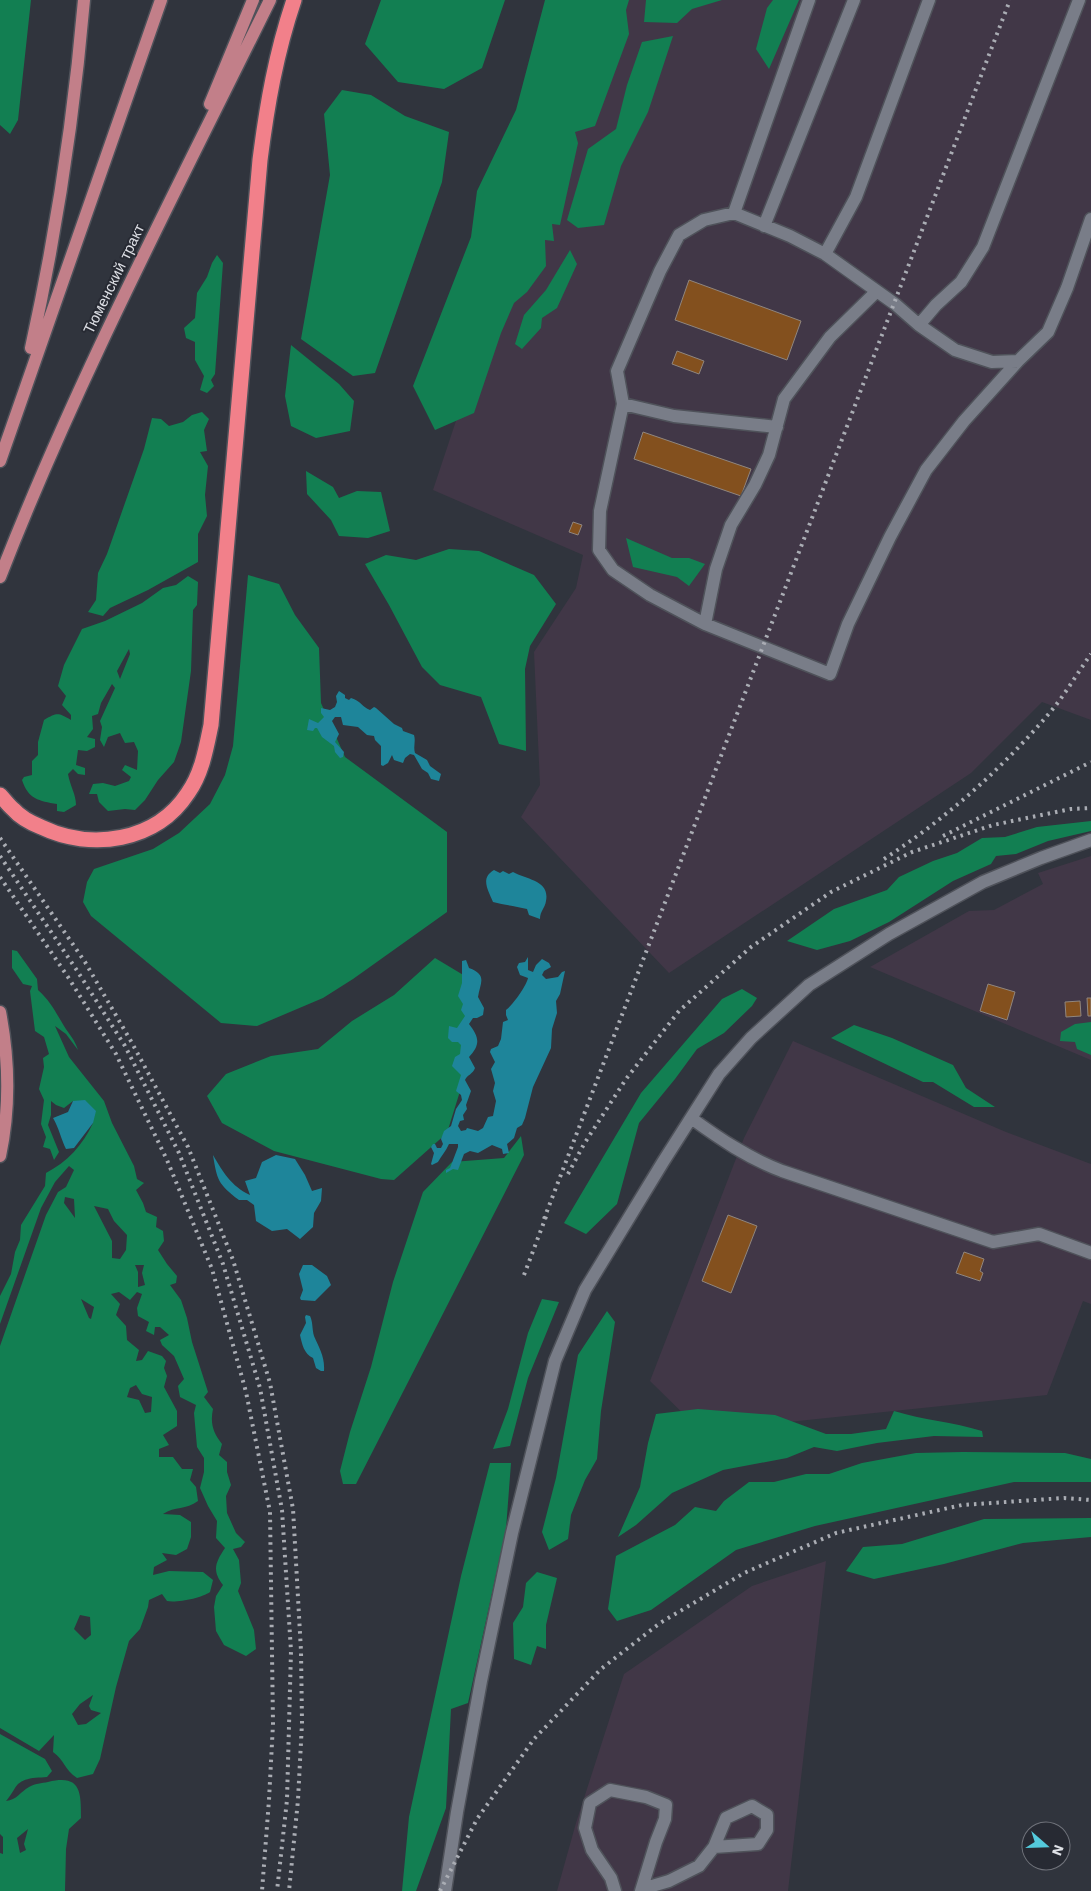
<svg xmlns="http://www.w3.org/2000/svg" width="1091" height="1891" font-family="'Work Sans',sans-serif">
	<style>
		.industrial { fill: #413747 }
		.forest { fill: #127f52; fill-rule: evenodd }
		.water { fill: #1e859a }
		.building { fill: #83501e; stroke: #90867e }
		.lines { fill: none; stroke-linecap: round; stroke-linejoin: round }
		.minor-casing { stroke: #4f525a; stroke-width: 15 }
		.major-casing { stroke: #4f525a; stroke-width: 15 }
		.highway-casing { stroke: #4f525a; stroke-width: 18 }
		.minor { stroke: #797d88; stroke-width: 12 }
		.major { stroke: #c27f89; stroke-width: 12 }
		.highway { stroke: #f2808a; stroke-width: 15 }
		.rail { stroke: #aaadb4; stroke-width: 4; stroke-dasharray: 2.5 5; stroke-linecap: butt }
		.labels { text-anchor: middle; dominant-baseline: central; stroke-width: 4; stroke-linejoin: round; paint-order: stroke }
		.street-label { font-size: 15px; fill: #dee0e6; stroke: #272a33 }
	</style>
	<rect width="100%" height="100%" fill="#30343d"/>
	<path class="industrial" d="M596 0H1091V720L1042 702 971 773 669 973 521 817 540 785 534 652 576 588 583 555 433 490Z
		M1091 856V1060L870 967 969 911 994 910 1043 884 1038 873Z
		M793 1041 1006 1132 1091 1164V1304L1083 1301 1047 1395 701 1431 650 1381 744 1138Z
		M826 1561 788 1891H557L576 1823 624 1674 752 1586Z"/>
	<path class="forest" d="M0 0H31L18 120 10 134 0 125Z
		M381 0H505L482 68 444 89 398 82 365 44Z
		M545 0H629L626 10 629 34 595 126 575 132 578 143 560 225 552 224 554 241 545 240 546 266 527 292 514 303 501 333 474 413 435 430 413 386 471 237 477 191 516 110Z
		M646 0H722L692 9 677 23 644 22Z
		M773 0H799L769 69 756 49 767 8Z
		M673 36 648 112 621 166 604 225 578 228 567 220 588 149 616 129 627 85 642 42Z
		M342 90 371 95 405 116 449 132 442 182 375 373 353 376 301 339 330 175 324 114Z
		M570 250 577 264 557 308 542 318 541 328 522 349 515 344 524 315 546 290Z
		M217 255 223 263 215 374 211 380 214 386 207 393 200 390 204 376 195 360V342L186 338 184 328 195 318 197 293 207 277 212 263Z
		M291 345 339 384 354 401 350 431 316 438 291 426 285 396Z
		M202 412 209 419 204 430 207 451 200 452 208 466 205 495 207 516 198 534V562L148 590 110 608 103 616 88 612 96 600 98 573 107 554 144 449 152 418 161 419 169 426 183 422 192 415Z
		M306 471 333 487 339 498 357 491 381 492 390 531 368 538 339 536 331 520 307 494Z
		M626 538 672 558H689L705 564 689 586 677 577 633 567Z
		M449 549 479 551 534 575 556 604 530 646 525 669 526 751 499 744 481 697 440 685 422 667 389 605 365 564 386 555 416 560Z
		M248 575 279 584 295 615 319 648 321 703 345 757 447 832V912L353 979 323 998 257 1026 221 1023 91 916 83 902 87 882 94 869 153 849 179 833 210 804 225 775 233 746Z
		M188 576 198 582 197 605 193 610 191 671 181 742 174 762 158 780 145 800 135 810 125 809 108 811 99 802 97 794H89L93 784 103 783 115 786 129 781 131 777 122 770 125 765 137 770 138 751 134 742 125 743 120 733 108 737 104 747 100 740 102 727 100 721 115 688 112 684 101 703 98 714 92 716 93 729 87 737 95 739V747L87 751 78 750 76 765 85 768V775L78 774 73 769 68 774C70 786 76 794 76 805L64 812 57 811V804C39 801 28 799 22 780L24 777 32 775V761L38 755V742L44 720C58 712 58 713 71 720V715L62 705 66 696 58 686 64 665 82 629 105 621 142 603 163 588 176 585ZM129 649 130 654 120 679 117 671Z
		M1091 821V831L1048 841 1016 854 996 856 991 864 953 881 889 922 850 941 817 950 787 941 834 909 887 890 899 877 933 861 957 853 982 838 1005 837 1037 827Z
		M12 950 17 951 37 979 38 990C51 1002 55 1011 64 1026 69 1034 75 1040 78 1050L66 1034 55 1026 69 1057 104 1101 112 1123 134 1166 137 1179 144 1183 136 1190 143 1203 146 1212 157 1217 156 1227 163 1231 164 1241 158 1250 167 1264 177 1276 176 1283 170 1285 181 1300 187 1318 192 1342 208 1392 204 1397 213 1409C210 1423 213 1433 222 1444L219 1455 227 1462V1472L231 1485 226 1496 227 1513 236 1533 245 1542 241 1547 233 1549 239 1560 241 1583 238 1591 254 1630 256 1649 246 1656 224 1645 216 1631 214 1607 216 1596 223 1585C212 1571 215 1563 225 1548L216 1538 217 1521 208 1506 200 1488 204 1472V1458L197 1447 194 1413 196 1405 180 1397 178 1386 184 1379 174 1356 162 1345 160 1340 169 1335 160 1327H155L154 1335 146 1331 149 1322 138 1316 137 1308 142 1294 137 1292 130 1300 119 1292 111 1294 120 1304 116 1315 126 1326 127 1340 139 1350 136 1361 142 1360 148 1351 162 1356 166 1361 164 1368 167 1376 164 1387 177 1411V1426L163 1435 169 1445 159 1449V1457H173L182 1469H193L190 1480 196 1487 198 1501C186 1510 175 1506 163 1514L180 1515 191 1522V1537L187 1549 176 1555 162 1553 167 1560 154 1567 153 1575 169 1571 203 1572 213 1580 210 1592C202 1598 177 1603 167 1601L162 1594 149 1600 148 1607 140 1629 129 1641 116 1687 100 1759 93 1774 77 1778C64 1769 65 1761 53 1752L54 1735 39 1751 0 1728V1346L46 1215 58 1192 66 1187 74 1170 69 1166 55 1182 41 1208 0 1324V1296L11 1274 15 1252 20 1240 21 1225 45 1186 46 1173C67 1162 83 1145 93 1123L73 1101 64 1108 56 1105 51 1101V1115L48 1125 59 1152 54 1160 50 1149 43 1147 46 1137 41 1124 44 1100 39 1089 44 1067 43 1058 49 1054 44 1037 35 1031 30 991 32 986 23 984 12 968ZM65 1197 74 1199 75 1218 64 1203ZM94 1206 108 1209 114 1221 127 1235 126 1250 120 1259 112 1258V1241ZM135 1265H144L142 1273 145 1285 138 1287V1272ZM81 1299 94 1307 91 1319 89 1318ZM136 1385 142 1394 152 1397 151 1412 145 1413 139 1400 127 1397 130 1388ZM80 1615 90 1617 91 1635 85 1640 74 1629ZM93 1695 89 1706 91 1710 101 1713 86 1724 78 1725 72 1714 80 1704Z
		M435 958 465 976 468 1036 461 1088 447 1133 394 1180 381 1179 274 1151 222 1123 207 1096 226 1074 271 1056 318 1049 352 1021 394 995Z
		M742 989 757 998 752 1006 724 1033 697 1049 675 1079 639 1123 617 1204 586 1234 564 1223 641 1093 722 999Z
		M1091 1022V1055L1077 1049 1075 1042 1060 1041 1061 1032 1075 1024Z
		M854 1025 892 1038 953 1065 966 1088 995 1107H974L933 1082H923L831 1038Z
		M521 1136 524 1155 356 1484H343L340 1471 350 1432 371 1367 393 1282 423 1192 452 1162 504 1158Z
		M542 1299 559 1302 528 1378 510 1446 493 1449 508 1409 528 1333Z
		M607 1311 615 1322 601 1411 597 1459 585 1480 571 1515 568 1539 549 1550 542 1532 556 1478 578 1355Z
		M698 1409 775 1415 826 1434H851L886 1429 894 1411C923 1420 953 1422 982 1431L983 1437 934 1436 877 1443 837 1451 814 1447 787 1458 723 1470 672 1493 636 1525 618 1537 640 1487 648 1443 656 1414Z
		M963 1452 1065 1453 1091 1459V1482H1014L815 1526 736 1550 651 1610 617 1621 608 1609 616 1556 675 1525 695 1507 716 1511 724 1501 749 1482H774L806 1474H829L862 1463 916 1453Z
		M490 1463H511L506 1529 468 1703 451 1709 446 1808 416 1891H402L409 1817 461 1576Z
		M1091 1518V1537L1023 1543 944 1564 874 1579 846 1571 863 1547 902 1544 984 1519Z
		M537 1572 557 1578 546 1625V1649L537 1646 531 1665 514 1659 513 1623 523 1607 526 1583Z
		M0 1734 45 1759 52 1771 47 1777C37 1778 26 1777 18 1784 15 1787 10 1797 6 1801 17 1800 20 1792 29 1787 34 1784 42 1783 48 1782 81 1774 81 1792 81 1818L69 1829 66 1849 65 1891H0V1853L3 1854V1837L0 1834ZM28 1829 24 1844 26 1850 20 1853 17 1838Z"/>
	<path class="water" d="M339 691 345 695V698L349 700 351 698C361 701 362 707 370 710L374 707 376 708 394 724 402 728 403 731 414 735C416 742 413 746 415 753L427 760 430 766 441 774 439 781 431 779 428 773 422 769 414 755 410 754 405 758 403 763 394 760 392 755 388 763 383 766 381 765V746L375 740 374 736 367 735 358 727 343 725 341 717H335L332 721 339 734 335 742 344 752 343 757 340 758 335 752 334 746 322 737 317 728H315L313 731 307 730 309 719 318 723 324 717 321 713V708L330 710 335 707 337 702 336 696Z
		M494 870 500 873 503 871 509 874 513 872C527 880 550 880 546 901 545 908 540 911 540 919L529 915 527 909C515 906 504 905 493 902 488 890 480 878 494 870Z
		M528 957V970L533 972 536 965 542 959 549 963 551 967 544 971 542 975 546 979 558 977 562 972 565 971 560 994 556 1001 557 1013 552 1029 551 1048 533 1087 525 1118 522 1125 517 1128 514 1138 507 1144 509 1153 503 1154 502 1149 492 1145 478 1153 470 1151 464 1154 458 1170 453 1169 446 1173V1170L450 1168 458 1147V1144H449C446 1151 441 1156 438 1162L432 1165 431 1164 434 1153 431 1147 433 1144H435L437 1148H441L443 1144 441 1139 444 1131 451 1126 456 1109 462 1100 461 1095 456 1091 461 1075 452 1066 455 1057 460 1054 461 1045 458 1042H452L448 1038 449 1026 457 1028 465 1016 461 1010 463 1004 458 996 462 983V961L466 960 469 968C488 975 480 983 478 997L484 1008 483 1015 477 1018H473L469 1024C479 1037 481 1044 469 1057L475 1068C473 1074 467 1075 465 1080L471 1091 466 1105 467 1109 463 1115 464 1120 460 1121 458 1126 461 1131 466 1130 467 1128 478 1131 483 1128 488 1117 493 1116 496 1101 493 1091 495 1083 491 1069 495 1062 490 1052 491 1049 498 1046 501 1039 503 1022 508 1020 506 1015V1010C512 1006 527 985 528 978L520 975 517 967 519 963 525 962Z
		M85 1100 96 1111 93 1123 74 1148 66 1149C61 1139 59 1128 53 1118L68 1112 73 1101Z
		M213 1155C223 1172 231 1186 250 1195L245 1181 256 1178 262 1162 276 1155 295 1159 305 1175 312 1191 322 1188 321 1201 314 1213 313 1227 300 1239 287 1229 272 1231 256 1221 254 1205 247 1200H239C218 1184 217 1180 213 1155Z
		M303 1265H312L327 1276 331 1285 315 1301 301 1300 300 1298 303 1290 299 1274Z
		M306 1315 310 1316C313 1322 312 1329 314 1336 319 1348 325 1356 324 1371H321L316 1368 313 1358C304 1354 302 1344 300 1335L306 1323 305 1317Z"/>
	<path class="building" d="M689 280 801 321 787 360 675 320Z
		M677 351 704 361 699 374 672 364Z
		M643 432 751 469 741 496 634 459Z
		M573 522 582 525 578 535 569 532Z
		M988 984 1015 992 1007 1020 980 1011Z
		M1087 998H1091V1016H1088Z
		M1080 1001 1081 1016 1066 1017 1065 1002Z
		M728 1215 757 1226 731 1293 702 1281Z
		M964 1252 984 1259 980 1271 983 1273 980 1281 956 1273Z"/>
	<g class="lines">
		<defs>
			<path id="minor" d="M734 213 809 0
				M764 226 854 0
				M825 254 856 197 929 0
				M919 325 936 305 961 282 983 247 1079 0
				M1018 361 964 421 926 470 890 537 848 624 830 674 705 624 650 595 613 570 599 550 600 511 623 404 617 371 660 271 679 235 704 220 734 213 790 236 825 254 895 304 919 325 955 350 992 362 1018 361 1048 332 1067 288 1091 219
				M623 404 674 416 777 427
				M705 624 716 569 731 525 755 485 769 455 784 399 830 337 877 291
				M691 1118C720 1139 748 1158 782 1171L993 1242 1039 1234 1091 1253
				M642 1889 669 1881 699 1866 714 1847 758 1844 767 1830V1815L752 1806 726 1818 714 1847
				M445 1891 457 1812 481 1681 512 1533 555 1361 585 1290 663 1162 719 1074 751 1038 809 985 889 934 983 882 1041 858 1091 840
				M615 1891 611 1878 592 1850 585 1828 590 1803 610 1790 646 1797 666 1805 665 1819 656 1842 641 1891"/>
			<path id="major" d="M210 104 253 0
				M31 348C56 234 74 117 84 0
				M0 461 161 0
				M0 577C77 379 176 191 270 0
				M0 1012C9 1059 10 1109 0 1156"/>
			<path id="highway" d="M0 795C4 799 8 805 13 809 20 817 31 823 41 827 91 851 156 842 188 793 202 773 206 749 211 725L260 160C267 105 276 53 294 0"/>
		</defs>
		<use href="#minor" class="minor-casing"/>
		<use href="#major" class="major-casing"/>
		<use href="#highway" class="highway-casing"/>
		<use href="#minor" class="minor"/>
		<use href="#major" class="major"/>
		<use href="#highway" class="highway"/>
		<path class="rail" d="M943 836 1091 762
			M0 838 85 962 132 1043 188 1147 233 1260 270 1383 293 1509 301 1651 302 1723 298 1800 289 1891
			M0 856 76 969 125 1046 179 1153 223 1264 260 1388 282 1510 291 1651 287 1800 277 1891
			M884 859C947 818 1004 767 1052 710 1066 693 1078 672 1091 654
			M0 877 68 977 116 1054 167 1160 212 1269 246 1392 270 1512 273 1724 269 1800 262 1891
			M568 1174 584 1144 626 1079 679 1011 751 947 831 892 912 852 993 825 1071 809 1091 808
			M544 1219 1010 0
			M524 1275 547 1214
			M440 1891 477 1819 534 1739 601 1669 660 1623 744 1573 836 1533 962 1505 1064 1498 1091 1500"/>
	</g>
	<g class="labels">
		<g class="street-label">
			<text transform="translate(114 279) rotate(-64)">Тюменский тракт</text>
		</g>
	</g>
	<g transform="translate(1046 1846) rotate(110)"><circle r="24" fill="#272a33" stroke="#70737b"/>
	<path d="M0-4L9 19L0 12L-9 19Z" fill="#54cadc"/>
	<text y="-8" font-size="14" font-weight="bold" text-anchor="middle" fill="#dee0e6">N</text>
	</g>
</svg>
